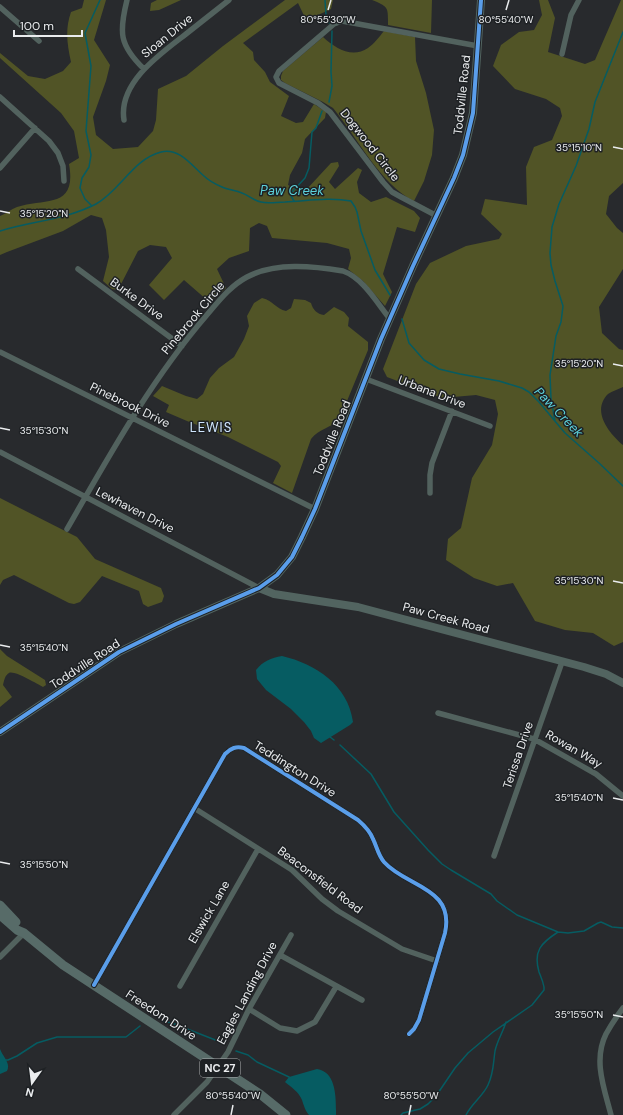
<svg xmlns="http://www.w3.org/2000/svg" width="623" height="1115" font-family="'DM Sans',sans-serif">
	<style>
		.forest { fill: #515426 }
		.water { fill: #065c62 }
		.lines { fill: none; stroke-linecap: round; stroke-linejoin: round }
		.stream { stroke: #065c62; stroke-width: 1.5 }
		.street { stroke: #52625e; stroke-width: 5.5 }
		.secondary { stroke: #526460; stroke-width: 8 }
		.primary { stroke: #576b68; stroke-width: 9 }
		.cycleway-casing { stroke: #1e2124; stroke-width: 6 }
		.cycleway { stroke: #5a9eea; stroke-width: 4 }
		.ticks { fill: none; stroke: #eaecee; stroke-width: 1.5 }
		.labels { text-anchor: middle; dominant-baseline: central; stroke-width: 3; stroke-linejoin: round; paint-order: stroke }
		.shield { fill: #1e2124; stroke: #adafb1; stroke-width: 1 }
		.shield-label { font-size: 11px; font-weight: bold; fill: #eaecee }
		.street-label { font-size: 12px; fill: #eaecee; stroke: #1e2124 }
		.water-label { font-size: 13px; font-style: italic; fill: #5dd2db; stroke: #1e2124 }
		.neighbourhood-label { font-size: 13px; letter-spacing: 1px; fill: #d0e6fe; stroke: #1e2124 }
		.ticks-label { font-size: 10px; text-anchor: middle; fill: #eaecee; stroke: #1e2124; stroke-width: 3; stroke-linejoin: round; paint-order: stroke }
	</style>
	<rect width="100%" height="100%" fill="#282a2d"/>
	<path class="forest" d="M84 0H106L94 40 110 65 106 81 93 117 96 135 113 149 138 147 153 131 156 120 158 89 186 76 223 46 285 0H333L331 9 316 16 308 24 298 3 243 43 253 52 254 60 265 72 270 82 289 96 281 116 296 123 303 122 314 104 326 112 325 118 305 139 302 153 290 175 288 185 300 191 306 190 331 163 338 162 339 166 329 182 335 189 358 168 362 170 357 182 359 193 371 202 386 197 414 211 420 218 415 232 397 227 383 274 392 292 385 306 363 281 348 269 351 258 349 249 327 243 272 238 267 226 259 223 250 228 249 251 229 258 217 269 226 288 215 298 207 300 184 280 164 300 149 285 172 258 166 247 150 245 138 251 118 290 112 289 103 281 109 257 106 230 102 218 91 215 63 231 7 252 0 255V216C6 214 11 209 17 207 46 198 77 209 69 164L79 158 74 131 61 113 0 58V53L28 76 45 79 63 71 71 62C67 44 65 29 71 12L82 8Z
		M157 0H181L159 10 150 11 151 3Z
		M372 0H432L431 33 388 25C388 7 389 7 372 0Z
		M539 0H548L555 18 548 52 585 64 595 60 621 0H623V183L609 196 606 214 617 228 623 233V269L599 307 602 333 619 349 623 350V387C619 389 612 391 608 394 591 411 609 433 623 445V642L614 646 593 633 565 630 535 621 513 583 497 586 474 578 446 560 448 539 461 528 472 478 492 445 498 414 495 400 476 395 442 398 387 377 383 369 416 284 430 263 466 246 499 239 502 234 481 214 485 199 527 205 526 167 534 147 552 140 562 116 560 108 546 99 515 89 493 66 501 45 519 32 534 30 542 15Z
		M384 31 415 37 416 61 426 93 434 130 432 155 424 181 414 201C381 185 357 137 333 108L323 102 285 83 281 80V76L283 71 323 37C335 48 352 59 368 48 374 44 379 37 384 31Z
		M262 298C274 301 276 309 286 311L291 308 294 299 305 300 311 303C313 310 317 314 324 315L334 307 344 312 349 318 348 326 368 342V350L340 418C331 429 319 428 311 439L292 493 273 483 281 466 278 462 228 437 187 421 166 412 169 405 153 396 162 386 186 396 197 399 203 394 210 378 219 368 234 357 244 339 249 326 247 316 254 303Z
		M0 498 77 537 95 559 161 588 164 596 162 602 148 607 143 604 139 591 102 576 80 602 74 604 69 603 14 575 3 580 0 585Z
		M0 649 7 656 45 680 46 685 43 687C37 684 14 670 9 673 5 675 4 681 3 685L12 697 0 707Z"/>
	<path class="water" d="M282 656C316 664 348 685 353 722L350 725 321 743 314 738 311 731 304 722 291 709 266 690 257 679 256 670C263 661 271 658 282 656Z
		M0 1049C3 1057 11 1063 7 1071L0 1074Z
		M317 1069C337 1072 336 1099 336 1115H309C305 1110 304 1106 302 1100 299 1092 291 1087 285 1082L289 1077Z"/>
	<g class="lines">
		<path class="stream" d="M325 0 326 15 329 23
			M329 102 332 86 331 72 332 31
			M294 201 291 196 292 192 305 178 309 168 312 132 316 128 322 111
			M91 205 85 199 80 188 82 178 89 167 91 155 86 131 91 66 85 33 100 0
			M0 231C32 221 65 220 96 204 120 191 133 159 161 152 179 147 192 166 204 176 209 181 215 184 222 187 228 190 235 190 242 193 248 195 254 201 261 202 268 204 277 202 285 202 307 201 329 197 351 201L355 207 357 212 361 231 375 270 390 295
			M402 319 409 343 424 360 439 369 460 374 499 381 522 388 529 392 539 402 565 433 599 463 623 486
			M555 421 551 399 550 375 556 336 561 322 563 306 555 281 551 265 550 253 552 227 559 204 576 166 589 129 595 102 623 32
			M330 737 334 740
			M340 745 371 774 394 812 428 850 442 864 451 870 491 894 497 901 517 915 558 932 568 933 584 931 598 923 601 922 612 927 623 928
			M162 1021 172 1023 223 1043
			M236 1051 248 1055 257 1062 289 1077
			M6 1060H8L17 1056 37 1043 57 1037H126L140 1026
			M401 1115 403 1113 420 1109 428 1104 436 1096 455 1068 468 1053 493 1032 532 1005 544 990V987C543 981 541 977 539 972 533 951 541 943 558 932
			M466 1115C472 1103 483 1096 488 1085 494 1072 493 1064 495 1051 497 1041 503 1032 506 1022"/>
		<path class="street" d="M127 0C119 32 119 45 144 69
			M0 7 39 41
			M562 54 571 15 579 0
			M0 97 49 141 58 153 63 166 64 181
			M124 120C118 83 160 54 186 34 200 23 215 11 229 0
			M0 168 35 128
			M437 216 401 197 392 192 383 182 330 112 318 103 279 83 276 77 279 71 334 24 342 21 478 46
			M78 269 182 346
			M0 352 315 509
			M366 379 490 426
			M0 452 259 588
			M430 493V475L432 463 452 411
			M67 529C109 456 151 380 206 316 218 302 230 286 247 277 275 262 313 266 343 271 363 278 377 303 390 319
			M438 713 534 739 596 774 623 796
			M194 808 292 870 322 899 338 911 402 949 437 961
			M494 856 562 662
			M280 955 362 1000
			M0 957 24 933
			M94 985 225 754C231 748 236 746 244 748L358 820C365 826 370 831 373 839 377 847 378 855 384 862 406 887 455 887 445 933L419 1020 414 1029 409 1034
			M180 986 258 849
			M249 1009 280 1028 297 1031 315 1022 336 987
			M174 1115 207 1082 228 1052 249 1009 291 935
			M611 1115C604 1088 593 1060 606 1034 611 1025 617 1016 623 1008"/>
		<path class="secondary" d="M259 588 274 594 358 607 584 667 606 674 623 683
			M0 732 119 652 176 624 259 588 277 575 292 557 302 537 315 509 381 339 413 266 454 178 463 155 473 113 481 0"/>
		<path class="primary" d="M0 905 16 922
			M0 915 17 930 24 933 63 965 260 1094 286 1115"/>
		<defs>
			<path id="cycleway" d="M0 732 119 652 176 624 259 588 277 575 292 557 302 537 315 509 381 339 413 266 454 178 463 155 473 113 481 0
				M94 985 225 754C231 748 236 746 244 748L358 820C365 826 370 831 373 839 377 847 378 855 384 862 406 887 455 887 445 933L419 1020 414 1029 409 1034"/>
		</defs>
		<use href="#cycleway" class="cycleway-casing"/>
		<use href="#cycleway" class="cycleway"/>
	</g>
	<path class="ticks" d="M328 10 331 0M506 10 509 0M613 147 623 149M0 211 10 213M613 364 623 366M0 428 10 430M613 581 623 583M0 645 10 647M613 798 623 800M0 862 10 864M613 1015 623 1017M231 1115 233 1105M409 1115 411 1105"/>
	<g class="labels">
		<rect class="shield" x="200" y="1059" width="40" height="18" rx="3"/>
		<g class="shield-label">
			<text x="220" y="1068">NC 27</text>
		</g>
		<g class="street-label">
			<text transform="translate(167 36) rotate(-39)">Sloan Drive</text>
			<text transform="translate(462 95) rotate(-84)">Toddville Road</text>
			<text transform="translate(370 145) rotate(52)">Dogwood Circle</text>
			<text transform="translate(137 299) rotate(36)">Burke Drive</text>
			<text transform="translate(193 318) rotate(-50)">Pinebrook Circle</text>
			<text transform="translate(432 392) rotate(21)">Urbana Drive</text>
			<text transform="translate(130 405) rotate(26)">Pinebrook Drive</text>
			<text transform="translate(332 438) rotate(-68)">Toddville Road</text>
			<text transform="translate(135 510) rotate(27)">Lewhaven Drive</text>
			<text transform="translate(446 618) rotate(15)">Paw Creek Road</text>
			<text transform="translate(85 664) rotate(-33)">Toddville Road</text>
			<text transform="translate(574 749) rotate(30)">Rowan Way</text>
			<text transform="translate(518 755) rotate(-71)">Terissa Drive</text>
			<text transform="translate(295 769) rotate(32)">Teddington Drive</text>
			<text transform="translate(320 880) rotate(37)">Beaconsfield Road</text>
			<text transform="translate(209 912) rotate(-60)">Elswick Lane</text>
			<text transform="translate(247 993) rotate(-62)">Eagles Landing Drive</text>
			<text transform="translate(161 1015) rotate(33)">Freedom Drive</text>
		</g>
		<g class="water-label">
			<text x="292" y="190">Paw Creek</text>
			<text transform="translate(559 412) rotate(46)">Paw Creek</text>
		</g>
		<g class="neighbourhood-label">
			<text x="211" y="427">LEWIS</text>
		</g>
	</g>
	<g class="ticks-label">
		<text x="328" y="23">80°55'30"W</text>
		<text x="506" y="23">80°55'40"W</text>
		<text x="579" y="151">35°15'10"N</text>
		<text x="44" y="217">35°15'20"N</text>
		<text x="579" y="367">35°15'20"N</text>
		<text x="44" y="434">35°15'30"N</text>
		<text x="579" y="584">35°15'30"N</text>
		<text x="44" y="651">35°15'40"N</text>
		<text x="579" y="801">35°15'40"N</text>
		<text x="44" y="868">35°15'50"N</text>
		<text x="579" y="1018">35°15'50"N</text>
		<text x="233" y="1099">80°55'40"W</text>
		<text x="411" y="1099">80°55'50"W</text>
	</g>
	<g transform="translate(32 1083) rotate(194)" stroke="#1e2124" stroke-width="3" paint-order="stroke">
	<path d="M0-3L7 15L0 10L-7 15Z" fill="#eaecee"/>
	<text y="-6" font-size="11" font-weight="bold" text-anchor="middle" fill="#eaecee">N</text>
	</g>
	<path d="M14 30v6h68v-6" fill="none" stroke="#eaecee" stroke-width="2"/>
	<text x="20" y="30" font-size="12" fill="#eaecee" stroke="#1e2124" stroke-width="3" paint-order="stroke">100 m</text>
</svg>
